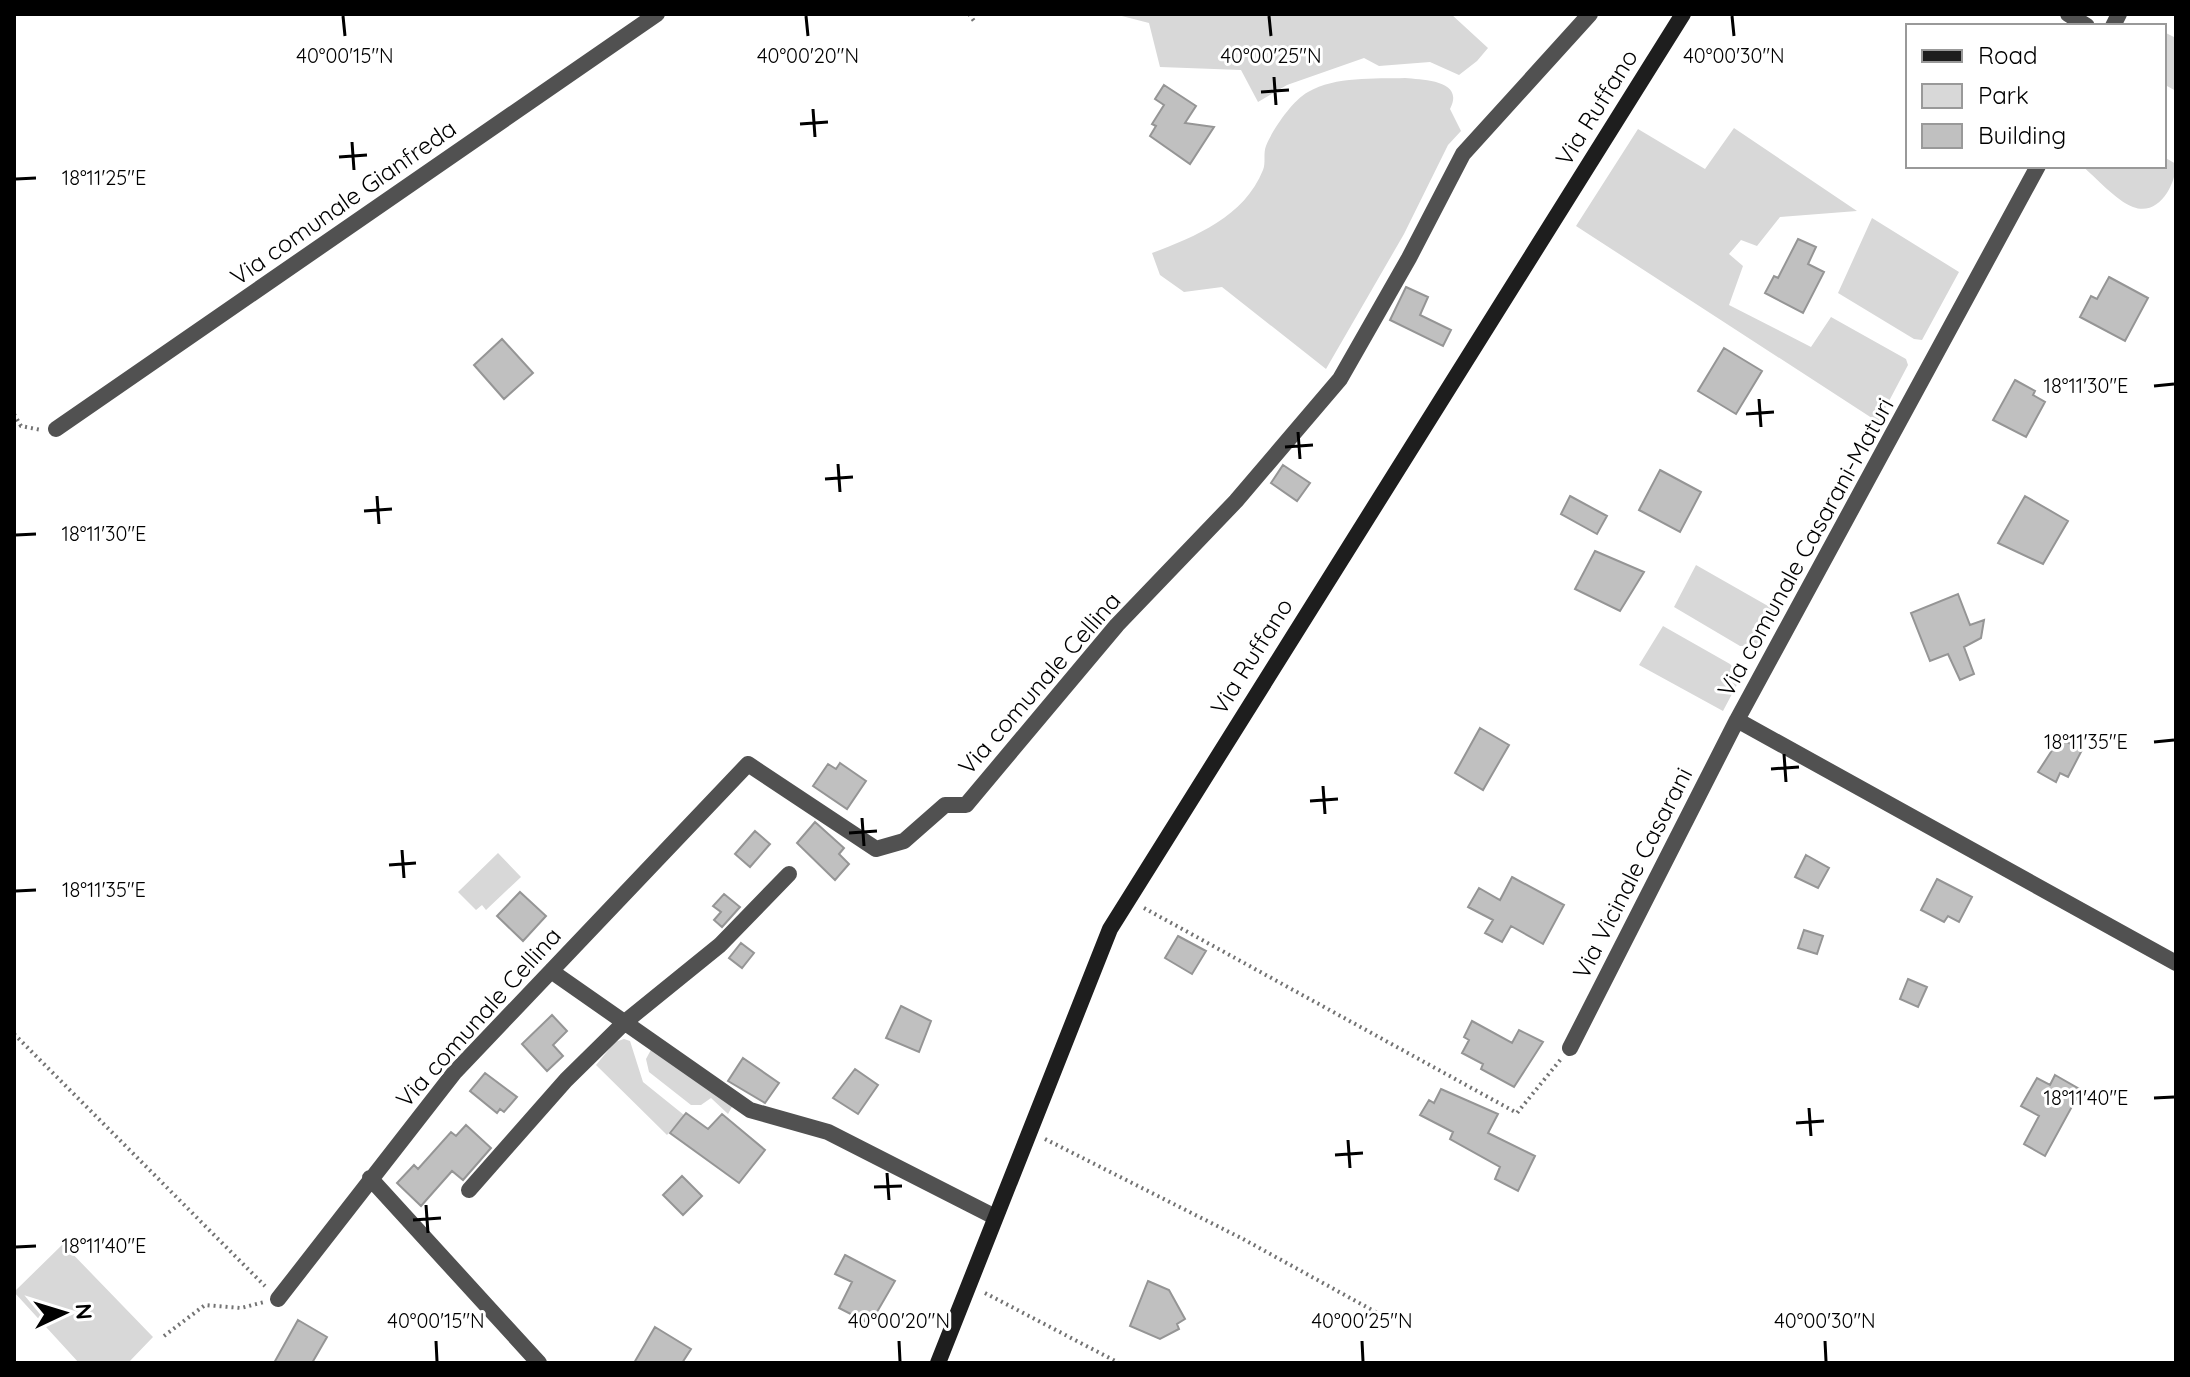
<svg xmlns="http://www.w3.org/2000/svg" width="2190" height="1377" font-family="Quicksand,sans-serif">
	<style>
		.green { fill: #d8d8d8 }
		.building { fill: #c0c0c0; stroke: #959595; stroke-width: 2 }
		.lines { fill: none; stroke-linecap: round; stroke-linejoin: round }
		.path { stroke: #737373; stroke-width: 4; stroke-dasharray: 2 4; stroke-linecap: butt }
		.street { stroke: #515151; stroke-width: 16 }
		.secondary { stroke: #1e1e1e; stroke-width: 16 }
		.ticks { fill: none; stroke: #000; stroke-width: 3 }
		.labels { text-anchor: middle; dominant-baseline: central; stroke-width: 6; stroke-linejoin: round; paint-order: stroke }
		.street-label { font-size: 24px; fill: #000; stroke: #fff }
		.ticks-label { font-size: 20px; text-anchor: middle; fill: #000; stroke: #fff; stroke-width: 6; stroke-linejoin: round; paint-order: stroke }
	</style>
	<rect width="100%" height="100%" fill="#fff"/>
	<path class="green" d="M1114 14H1451L1488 48 1477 61 1459 75 1430 62 1379 66 1364 58 1287 85 1258 102 1241 70 1160 67 1149 23Z
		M2164 32 2176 38V91L2167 86 2164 91Z
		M1405 78C1424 80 1465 80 1450 109L1461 131 1448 145 1404 234 1326 369 1222 287 1184 292 1160 275 1152 253C1195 237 1245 216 1263 170 1266 163 1263 153 1266 146 1273 129 1292 101 1308 92 1336 76 1374 79 1405 78Z
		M1734 128 1857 211 1780 217 1757 246 1741 240 1729 254 1743 266 1729 305 1811 347 1831 317 1906 359 1908 365 1878 422 1576 226 1638 129 1705 169Z
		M2164 157 2176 164C2176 184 2159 217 2133 207 2115 200 2097 178 2082 166H2164Z
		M1872 218 1959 272 1922 340 1914 339 1838 293Z
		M1696 565 1775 610 1756 646H1740L1674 607Z
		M1663 626 1730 664 1741 677 1723 711 1639 665Z
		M498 853 521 877 486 910 482 905 476 910 458 892Z
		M624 1039 630 1041 643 1082 684 1115 667 1135 596 1065 615 1042Z
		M653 1046 733 1105 728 1114 711 1098 701 1105H691L649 1072 646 1059Z
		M63 1244 153 1337 128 1363H79L14 1292Z"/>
	<path class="building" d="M1164 85 1196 106 1185 123 1214 127 1190 164 1150 136 1156 126 1152 124 1164 105 1155 99Z
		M1798 239 1816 247 1808 264 1824 272 1803 313 1765 293 1774 276 1778 278Z
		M2109 277 2148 298 2125 341 2080 317 2091 296 2097 299Z
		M1406 287 1428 297 1420 315 1451 330 1443 346 1390 320Z
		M502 339 533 373 504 399 474 365Z
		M1724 348 1762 371 1736 414 1698 391Z
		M2015 380 2035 391 2033 395 2045 402 2026 437 1993 420Z
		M1283 465 1310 483 1297 501 1271 483Z
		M1660 470 1701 492 1680 532 1639 510Z
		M1570 496 1607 516 1597 534 1561 514Z
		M2025 496 2068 521 2043 564 1998 543Z
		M1595 551 1644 572 1620 611 1575 589Z
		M1958 594 1970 625 1984 620 1981 638 1964 647 1974 674 1960 680 1948 654 1930 661 1911 613Z
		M1480 728 1509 745 1483 790 1455 773Z
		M2060 738 2082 750 2068 777 2060 773 2056 782 2038 772Z
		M840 763 866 781 847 809 813 786 828 764 836 769Z
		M815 822 844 848 839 854 849 864 835 880 797 843Z
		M755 831 770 844 750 867 735 854Z
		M1806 855 1829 868 1818 888 1795 877Z
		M1512 877 1564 905 1543 944 1511 926 1502 942 1485 933 1493 920 1468 907 1479 888 1500 900Z
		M1937 879 1972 897 1959 922 1948 916 1944 922 1921 910Z
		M520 892 546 916 523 941 497 916Z
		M724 894 740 907 722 927 714 920 721 912 713 906Z
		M1804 930 1823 936 1817 954 1798 948Z
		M1178 936 1206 951 1192 974 1165 958Z
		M741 943 754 953 742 968 729 958Z
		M1908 979 1927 987 1918 1007 1900 999Z
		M901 1006 931 1021 919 1052 886 1038Z
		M552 1015 567 1031 553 1045 563 1056 547 1071 522 1044Z
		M1472 1021 1512 1043 1519 1030 1543 1042 1514 1087 1481 1069 1483 1064 1462 1053 1469 1040 1464 1037Z
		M743 1058 779 1083 765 1103 728 1081Z
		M855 1069 878 1085 858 1114 833 1098Z
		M485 1073 517 1097 504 1112 500 1109 497 1113 470 1091Z
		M2055 1075 2081 1090 2045 1156 2024 1144 2039 1116 2021 1106 2037 1078 2050 1085Z
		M1441 1089 1498 1114 1488 1133 1535 1156 1518 1191 1495 1179 1500 1167 1450 1139 1453 1132 1420 1115 1429 1100 1434 1103Z
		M686 1113 708 1129 722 1114 765 1150 739 1183 670 1133Z
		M466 1125 491 1148 463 1180 452 1171 421 1206 397 1183 414 1165 418 1169 451 1132 456 1136Z
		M682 1176 702 1196 683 1215 663 1195Z
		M845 1255 895 1281 870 1324 839 1308 852 1282 835 1274Z
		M1148 1281 1169 1290 1185 1319 1177 1324 1179 1329 1160 1339 1130 1326Z
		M298 1320 327 1337 312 1363H274Z
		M655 1327 691 1349 682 1363H634Z"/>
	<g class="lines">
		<path class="path" d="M969 14 974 21
			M14 414 21 426 41 430
			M1144 908 1517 1113 1561 1059
			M14 1034 265 1286
			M1045 1139 1243 1239 1392 1321
			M985 1293 1119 1363
			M164 1336 205 1305 241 1308 264 1302"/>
		<path class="street" d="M2068 14 2087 26
			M2113 26 2119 14
			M2038 166 1737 720 2176 963
			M56 429 657 14
			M551 971 750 1110 828 1132 995 1217
			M1570 1048 1737 720
			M370 1178 539 1363
			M469 1190 566 1080 625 1022 720 945 789 874
			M278 1299 454 1073 748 764 876 849 904 841 945 805H966L1117 625 1236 501 1340 379 1409 258 1463 154 1590 14"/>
		<path class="secondary" d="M938 1363 1110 929 1683 14"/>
	</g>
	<path class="ticks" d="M343 16 345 36M806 16 808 36M1269 16 1271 36M1732 16 1734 36M1274 77 1276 105M1261 92 1289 90M813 109 815 137M800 124 828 122M352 142 354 170M339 157 367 155M16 179 36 178M2154 386 2174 384M1759 399 1761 427M1746 414 1774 412M1298 432 1300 459M1285 447 1313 445M838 464 840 492M825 479 853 477M377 496 379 524M364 511 392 509M16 535 36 534M2154 742 2174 740M1784 754 1786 782M1771 769 1799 767M1323 786 1325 814M1310 801 1338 799M862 818 864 846M849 833 877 831M402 850 404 878M389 865 416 863M16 891 36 890M2154 1098 2174 1097M1809 1108 1811 1136M1796 1123 1824 1121M1348 1140 1350 1168M1335 1155 1363 1153M887 1173 889 1200M874 1187 902 1186M426 1205 428 1233M413 1220 441 1218M16 1247 36 1246M436 1341 437 1361M899 1341 900 1361M1362 1341 1363 1361M1825 1341 1826 1361"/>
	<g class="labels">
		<g class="street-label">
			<text transform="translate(1596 107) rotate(-58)">Via Ruffano</text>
			<text transform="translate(343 202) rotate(-35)">Via comunale Gianfreda</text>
			<text transform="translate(1805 547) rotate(-61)">Via comunale Casarani-Maturi</text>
			<text transform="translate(1251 656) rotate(-58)">Via Ruffano</text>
			<text transform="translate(1039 683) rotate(-49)">Via comunale Cellina</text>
			<text transform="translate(1632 873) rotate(-63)">Via Vicinale Casarani</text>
			<text transform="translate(478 1017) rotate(-48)">Via comunale Cellina</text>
		</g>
	</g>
	<g class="ticks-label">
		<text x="345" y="63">40°00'15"N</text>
		<text x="808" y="63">40°00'20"N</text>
		<text x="1271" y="63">40°00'25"N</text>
		<text x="1734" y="63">40°00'30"N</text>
		<text x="104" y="185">18°11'25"E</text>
		<text x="2086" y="393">18°11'30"E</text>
		<text x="104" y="541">18°11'30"E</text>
		<text x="2086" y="749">18°11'35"E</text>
		<text x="104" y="897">18°11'35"E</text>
		<text x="2086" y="1105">18°11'40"E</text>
		<text x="104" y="1253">18°11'40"E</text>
		<text x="436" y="1328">40°00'15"N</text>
		<text x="899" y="1328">40°00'20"N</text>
		<text x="1362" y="1328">40°00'25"N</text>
		<text x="1825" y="1328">40°00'30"N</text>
	</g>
	<rect width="2190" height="1377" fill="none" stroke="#000000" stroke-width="32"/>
	<rect x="1906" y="24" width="260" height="144" fill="#ffffff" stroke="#999999" stroke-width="2"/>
	<rect x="1922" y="50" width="40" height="12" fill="#1e1e1e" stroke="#999999" stroke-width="2"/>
	<text x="1978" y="64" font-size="24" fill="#000000">Road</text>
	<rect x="1922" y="84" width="40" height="24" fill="#d8d8d8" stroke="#999999" stroke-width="2"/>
	<text x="1978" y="104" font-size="24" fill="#000000">Park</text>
	<rect x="1922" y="124" width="40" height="24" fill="#c0c0c0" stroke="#999999" stroke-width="2"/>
	<text x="1978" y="144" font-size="24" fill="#000000">Building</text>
	<g transform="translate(64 1313) rotate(86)" stroke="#ffffff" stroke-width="6" paint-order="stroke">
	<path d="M0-6L14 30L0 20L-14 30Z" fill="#000000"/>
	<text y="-12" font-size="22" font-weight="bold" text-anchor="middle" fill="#000000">N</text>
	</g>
</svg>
